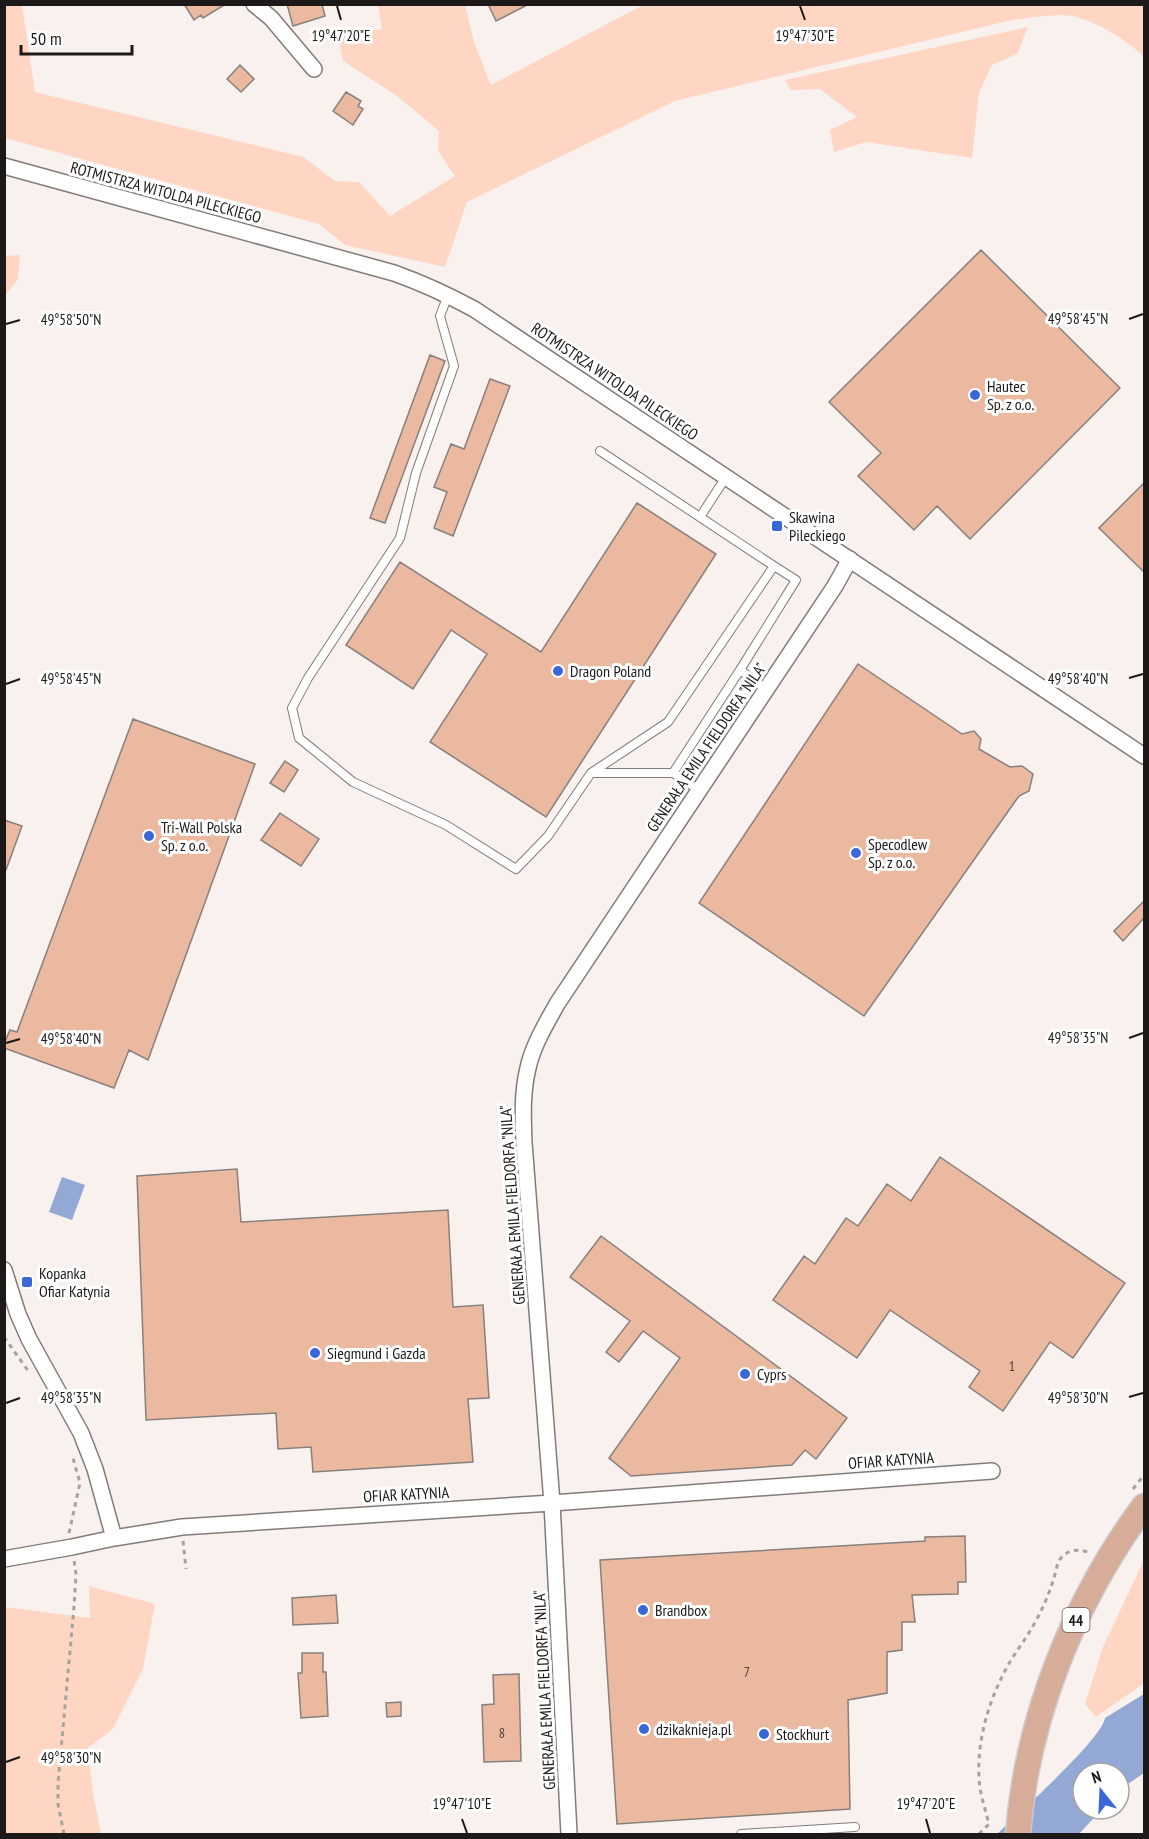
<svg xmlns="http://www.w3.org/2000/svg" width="1149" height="1839" font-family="'PT Sans Narrow',sans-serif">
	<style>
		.green { fill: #fed6c3 }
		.water { fill: #93a8d4 }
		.building { fill: #ebb8a0; stroke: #87807d; stroke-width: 1.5 }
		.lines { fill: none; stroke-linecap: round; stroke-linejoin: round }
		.service-casing { stroke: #827c79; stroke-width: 10 }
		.minor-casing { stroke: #827c79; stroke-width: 18 }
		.primary-casing { stroke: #cdcccc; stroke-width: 27 }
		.path { stroke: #a7a19f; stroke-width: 3; stroke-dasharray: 4.5 4.5; stroke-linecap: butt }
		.service { stroke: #fff; stroke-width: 8 }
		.minor { stroke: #fff; stroke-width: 15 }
		.primary { stroke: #d7ac98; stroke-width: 24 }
		.ticks { fill: none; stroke: #1c1918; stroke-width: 2 }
		.poi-dot { fill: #3a67d8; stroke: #fff; stroke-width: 2 }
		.labels { text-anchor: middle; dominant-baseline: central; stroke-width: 6; stroke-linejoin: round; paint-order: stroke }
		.number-label { font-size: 14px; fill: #50413a }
		.shield { fill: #fff; stroke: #605e5d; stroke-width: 1.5 }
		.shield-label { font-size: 15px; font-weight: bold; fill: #1c1918 }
		.street-label { font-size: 16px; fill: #1c1918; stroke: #fff }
		.poi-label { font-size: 16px; fill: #1c1918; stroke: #fff; text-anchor: start }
		.ticks-label { font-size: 15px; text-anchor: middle; fill: #1c1918; stroke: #fff; stroke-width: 6; stroke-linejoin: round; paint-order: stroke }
	</style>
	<rect width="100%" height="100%" fill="#f8f1ee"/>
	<path class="green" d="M645 4 1144 5V57C1126 39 1089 16 1063 15 1046 15 1028 18 1012 20L675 101 467 202 445 267 345 245 319 224 5 138V5H22L35 92 303 157 335 181 359 182 390 216 455 176 438 151 439 131 397 96 343 61 338 36 382 29 378 5H465L474 42 491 85Z
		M1028 27 1017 54 992 65 979 93 972 158 866 142 834 152 830 130 857 117 820 89 791 90 785 80Z
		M20 255 18 279 5 296V256Z
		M1144 1560V1683L1096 1717 1085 1704 1103 1647Z
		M89 1586 155 1604 143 1669 113 1729 88 1748 93 1793 101 1834H5V1607L90 1618Z"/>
	<path class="water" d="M62 1177 85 1185 72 1220 49 1212Z
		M1144 1694V1773L1119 1790V1773H1083V1809H1102L1079 1834H997C1016 1816 1102 1739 1105 1718Z"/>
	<path class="building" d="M184 4H226L203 18 201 15 194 20Z
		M287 4H322L325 16 293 26Z
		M488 4H529L496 21Z
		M240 65 254 79 241 92 227 79Z
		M346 92 361 101 358 106 363 109 353 125 333 111Z
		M981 250 1120 388 970 539 937 506 914 530 858 476 881 453 829 402Z
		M430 355 445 361 385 523 370 518Z
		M490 379 510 386 453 536 434 528 447 492 434 487 451 444 464 449Z
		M1144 483V572L1099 528Z
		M637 503 716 554 546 817 430 742 487 654 451 630 413 689 346 645 400 562 541 652Z
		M858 664 962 734 974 731 981 739 979 749 1010 767 1022 766 1033 774 1029 791 1019 796 1014 803 864 1016 699 903Z
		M133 719 255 764 148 1060 129 1050 114 1088 4 1048V1044L10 1030 17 1032Z
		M285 761 298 770 284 792 270 783Z
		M280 813 319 839 301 866 261 840Z
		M4 820 22 826 6 870H4Z
		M1144 901V918L1123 941 1114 931Z
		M940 1157 1125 1283 1073 1358 1050 1342 1003 1411 969 1387 980 1371 890 1310 857 1358 773 1300 804 1256 815 1264 846 1218 858 1226 887 1184 911 1201Z
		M237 1169 241 1222 448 1210 453 1307 483 1305 489 1398 468 1399 473 1462 313 1472 311 1447 278 1449 276 1413 146 1420 137 1176Z
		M601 1236 847 1418 816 1459 805 1450 792 1465 631 1476 609 1458 680 1358 643 1331 619 1362 606 1352 630 1321 570 1277Z
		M965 1536 966 1582H958V1594L912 1595 915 1622H902V1650L887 1652V1693L848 1700 850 1809 617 1824 600 1560 925 1541V1537Z
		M336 1595 338 1623 293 1625 292 1598Z
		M302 1653H323V1672H326L328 1716 301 1718 298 1673H302Z
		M519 1674 521 1761 484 1762 482 1705 494 1704 493 1675Z
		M401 1702V1716L387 1717 386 1703Z"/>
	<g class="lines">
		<defs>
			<path id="service" d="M448 295 440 316 454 366 416 473 400 538 308 678 292 708 299 738 353 782 446 825 516 869 548 836 591 773H673L699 790
				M600 451 774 566
				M700 517 726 477
				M591 773 668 722 774 566 796 580 740 670
				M673 773 740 670 766 689
				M741 1834 855 1827"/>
			<path id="minor" d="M254 4 271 18 314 69
				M4 166 394 273C422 283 448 295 474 309L1144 756
				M4 1270 18 1314 29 1339 81 1433 95 1469 114 1538
				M4 1559 72 1547 114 1538 182 1527 552 1503 992 1471
				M569 1834 552 1503 524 1143C523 1117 522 1092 528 1068 533 1045 546 1024 557 1004L835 586 850 559"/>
			<path id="primary" d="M1018 1834C1027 1717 1074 1601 1144 1506"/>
		</defs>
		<use href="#service" class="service-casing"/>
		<use href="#minor" class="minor-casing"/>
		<use href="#primary" class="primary-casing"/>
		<path class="path" d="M4 1337 29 1372
			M1133 1489 1144 1475
			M69 1533 80 1483 73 1458
			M183 1541 186 1569
			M64 1834 58 1804V1783L74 1607 76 1574 74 1560
			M979 1834 989 1824C986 1812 982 1800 980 1788 975 1750 986 1707 1004 1673 1012 1656 1024 1642 1033 1626 1045 1605 1053 1585 1058 1562 1066 1549 1078 1548 1091 1553"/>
		<use href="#service" class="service"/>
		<use href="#minor" class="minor"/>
		<use href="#primary" class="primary"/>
	</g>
	<path class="ticks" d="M337 6 341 20M800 6 805 20M1129 319 1143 314M6 324 20 320M1129 678 1143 674M6 684 20 679M1129 1038 1143 1033M6 1043 20 1039M1129 1397 1143 1393M6 1403 20 1398M6 1762 20 1757M462 1819 467 1833M926 1819 930 1833"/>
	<g class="poi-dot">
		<circle cx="975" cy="395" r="6"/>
		<rect x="771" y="520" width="12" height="12" rx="3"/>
		<circle cx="558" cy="671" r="6"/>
		<circle cx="149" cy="836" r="6"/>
		<circle cx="856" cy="853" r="6"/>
		<rect x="21" y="1276" width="12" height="12" rx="3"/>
		<circle cx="315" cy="1353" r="6"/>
		<circle cx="745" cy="1374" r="6"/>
		<circle cx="643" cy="1610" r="6"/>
		<circle cx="644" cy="1729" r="6"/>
		<circle cx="764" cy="1734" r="6"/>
	</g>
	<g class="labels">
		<g class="number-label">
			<text x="1012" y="1366">1</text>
			<text x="747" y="1672">7</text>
			<text x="502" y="1733">8</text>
		</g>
		<rect class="shield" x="1062.5" y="1608" width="27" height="24" rx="4.5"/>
		<g class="shield-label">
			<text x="1076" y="1620">44</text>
		</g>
		<g class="street-label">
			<text transform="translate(166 192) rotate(15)">ROTMISTRZA WITOLDA PILECKIEGO</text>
			<text transform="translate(615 381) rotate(34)">ROTMISTRZA WITOLDA PILECKIEGO</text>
			<text transform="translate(706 747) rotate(-56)">GENERAŁA EMILA FIELDORFA "NILA"</text>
			<text transform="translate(512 1205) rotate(-94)">GENERAŁA EMILA FIELDORFA "NILA"</text>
			<text transform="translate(891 1460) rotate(-4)">OFIAR KATYNIA</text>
			<text transform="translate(406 1494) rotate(-3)">OFIAR KATYNIA</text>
			<text transform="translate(544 1690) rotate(-93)">GENERAŁA EMILA FIELDORFA "NILA"</text>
		</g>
		<g class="poi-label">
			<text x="987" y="386">Hautec<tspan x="987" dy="18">Sp. z o.o.</tspan></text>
			<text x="789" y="517">Skawina<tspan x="789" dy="18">Pileckiego</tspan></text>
			<text x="570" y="671">Dragon Poland</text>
			<text x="161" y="827">Tri-Wall Polska<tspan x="161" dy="18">Sp. z o.o.</tspan></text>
			<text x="868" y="844">Specodlew<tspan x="868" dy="18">Sp. z o.o.</tspan></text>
			<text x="39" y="1273">Kopanka<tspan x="39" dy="18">Ofiar Katynia</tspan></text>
			<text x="327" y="1353">Siegmund i Gazda</text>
			<text x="757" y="1374">Cyprs</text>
			<text x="655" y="1610">Brandbox</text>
			<text x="656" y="1729">dzikaknieja.pl</text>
			<text x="776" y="1734">Stockhurt</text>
		</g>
	</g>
	<g class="ticks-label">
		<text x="341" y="41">19°47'20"E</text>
		<text x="805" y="41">19°47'30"E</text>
		<text x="1078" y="324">49°58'45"N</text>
		<text x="71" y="325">49°58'50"N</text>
		<text x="1078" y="684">49°58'40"N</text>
		<text x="71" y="684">49°58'45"N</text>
		<text x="1078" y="1043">49°58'35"N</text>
		<text x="71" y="1044">49°58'40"N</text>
		<text x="1078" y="1403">49°58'30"N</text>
		<text x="71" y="1403">49°58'35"N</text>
		<text x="71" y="1763">49°58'30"N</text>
		<text x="462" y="1809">19°47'10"E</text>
		<text x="926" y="1809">19°47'20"E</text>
	</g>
	<rect width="1149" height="1839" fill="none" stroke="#1c1918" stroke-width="12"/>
	<g transform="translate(1101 1791) rotate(342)"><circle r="28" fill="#ffffff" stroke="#a4a3a3" stroke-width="1.5"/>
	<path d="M0-4.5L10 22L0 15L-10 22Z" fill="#3a67d8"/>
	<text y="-9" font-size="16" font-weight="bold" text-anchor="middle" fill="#1c1918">N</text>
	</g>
	<path d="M21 45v9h111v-9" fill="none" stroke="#1c1918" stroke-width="3"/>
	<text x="30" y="45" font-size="18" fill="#1c1918" stroke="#ffffff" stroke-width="4.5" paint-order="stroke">50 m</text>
</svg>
